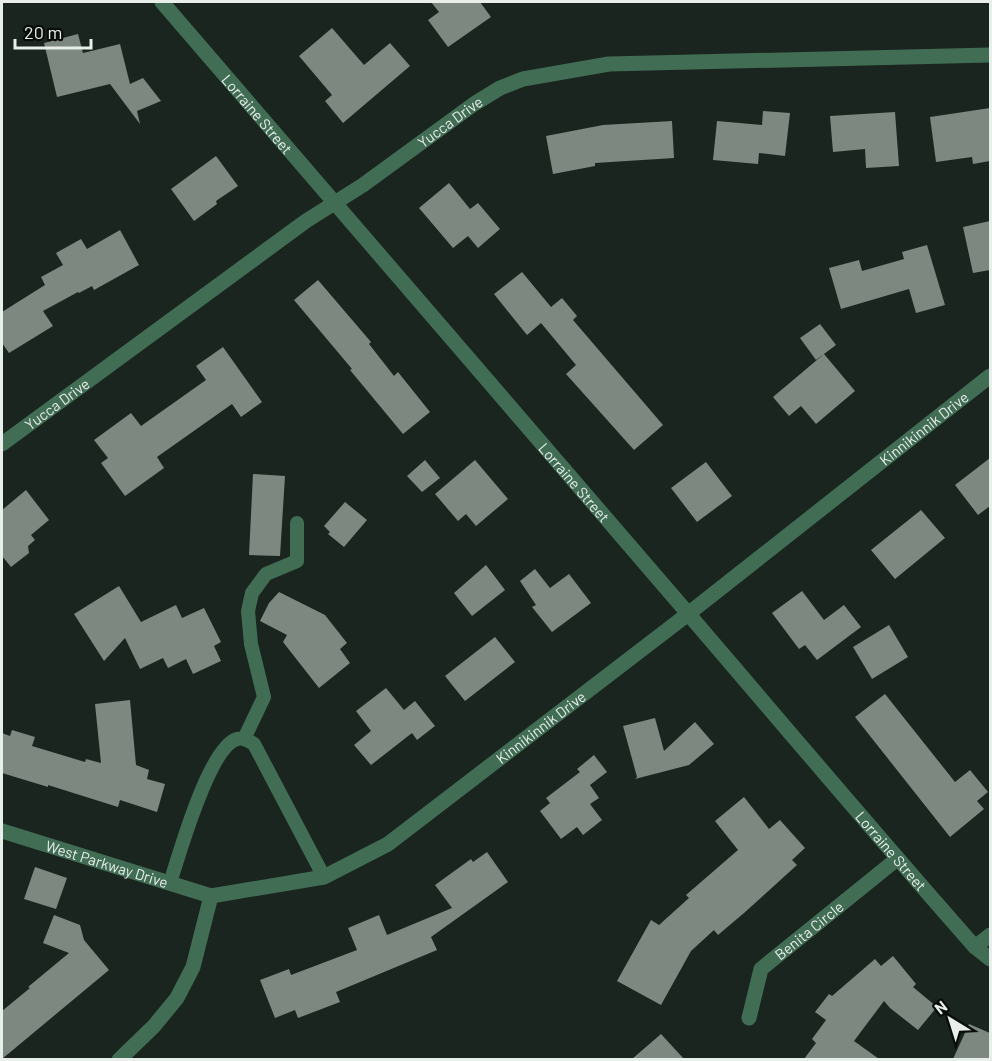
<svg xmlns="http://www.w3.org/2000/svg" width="992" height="1061" font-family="Barlow,sans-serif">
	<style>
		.building { fill: #7c8880 }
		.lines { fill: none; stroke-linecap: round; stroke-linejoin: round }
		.service { stroke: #416d55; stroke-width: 14 }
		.minor { stroke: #416d55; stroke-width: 15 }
		.labels { text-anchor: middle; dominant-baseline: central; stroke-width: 5; stroke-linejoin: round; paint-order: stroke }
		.street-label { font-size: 15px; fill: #e8eeea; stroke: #090d0a }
	</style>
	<rect width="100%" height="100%" fill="#1b251f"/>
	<path class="building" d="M431 2H480L491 17 448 47 428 20 439 12Z
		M332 28 364 65 390 43 410 66 343 123 325 101 332 95 299 56Z
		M78 34 83 53 120 44 130 84 143 78 161 101 137 111 140 124 110 84 57 97 44 43Z
		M990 108V161L973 164 972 157 936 162 930 117Z
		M763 111 790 113 785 156 759 153 758 164 713 160 717 121 762 125Z
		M895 112 899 166 866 168 865 149 833 152 830 116Z
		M672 121 674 158 595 163V166L553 174 546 136 603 125Z
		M216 156 238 186 216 201 217 204 194 221 171 189Z
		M449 183 470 209 478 203 500 229 478 248 468 236 453 248 419 208Z
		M990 221V270L973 273 963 227Z
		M120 230 139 265 94 290 92 286 79 293 78 292 43 311 53 326 9 353 2 343V312L45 285 41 277 63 265 56 253 81 239 87 249Z
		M927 245 945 305 916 313 909 289 841 309 829 268 859 260 862 271 904 259 902 252Z
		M522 272 551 307 562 298 577 316 573 320 663 425 634 450 566 374 576 365 541 323 527 335 494 294Z
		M318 280 371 342 369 344 394 376 398 372 430 412 403 434 350 370 352 369 294 300Z
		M820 324 836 345 816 360 800 338Z
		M223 347 262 402 241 417 232 404 157 457 164 468 125 496 101 463 108 458 94 440 131 413 141 426 206 380 196 366Z
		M824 354 855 391 816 424 801 406 789 416 773 397Z
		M990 458V506L978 515 955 485Z
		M425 460 440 478 422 492 407 476Z
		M475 460 508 499 476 526 466 514 458 521 435 494Z
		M706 462 732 496 697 522 671 488Z
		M253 474 285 476 280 556 249 555Z
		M26 490 49 520 31 535 35 540 28 546 29 553 11 567 2 556V510Z
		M345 502 367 520 344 547 328 534 330 532 324 526Z
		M921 510 945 538 895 579 871 550Z
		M486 565 505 590 472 616 454 593Z
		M535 569 550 588 569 574 591 603 552 632 532 607 536 605 520 581Z
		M119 586 141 622 176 605 182 618 204 608 221 642 214 646 221 661 193 674 186 659 168 668 163 658 140 669 125 638 104 661 74 614Z
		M802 591 824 620 844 605 861 627 817 660 805 645 799 649 772 613Z
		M279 592 325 615 347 643 340 649 350 663 319 688 283 642 287 635 260 621 269 603Z
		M889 625 908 657 872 679 853 647Z
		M495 637 515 662 465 701 445 676Z
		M386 688 404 710 415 701 435 726 417 740 412 733 371 765 354 745 371 731 356 711Z
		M885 694 955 782 970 770 988 792 977 801 984 809 950 837 855 717Z
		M130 700 136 765 149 770 147 779 165 784 157 812 120 800 118 807 48 785V787L2 773V733L10 736 12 730 35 737 32 746 85 762 86 759 101 763 95 704Z
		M655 718 664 751 695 722 714 744 689 765 635 779 637 777 623 726Z
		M594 755 607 772 590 785 599 798 590 804 602 820 583 835 577 827 561 839 540 811 550 803 546 798 580 772 577 769Z
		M744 797 769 829 780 820 805 848 792 860 797 865 744 913 718 935 714 930 691 951 661 1005 617 981 651 920 659 925 689 898 686 895 738 850 715 821Z
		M487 852 508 882 431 937 437 950 336 992 340 1002 298 1018 295 1010 275 1018 260 980 289 969 291 975 357 950 348 928 379 915 387 935 452 908 435 885 471 859 473 862Z
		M35 867 67 878 56 909 24 899Z
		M54 915 80 925 84 940 109 970 2 1059V1011L30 988 28 987 69 953 43 943Z
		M893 956 916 984 913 987 937 1007 918 1030 890 1008 884 1001 854 1041 879 1059H804L816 1043 812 1039 826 1020 815 1012 829 994 832 996 875 959 881 966Z
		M969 1024 990 1033V1059H953Z
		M661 1034 684 1059H632Z"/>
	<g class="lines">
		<path class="service" d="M244 739 264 697 251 644 248 611 252 593 266 574 297 561V523
			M170 883C179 855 209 747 237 739 243 737 249 741 254 744L324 877"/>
		<g class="minor">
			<path id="s1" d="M162 2C335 206 510 408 685 610 782 723 877 836 975 947L990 959"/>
			<path id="s2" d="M2 444 306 221 363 185 474 104 500 88 523 79 609 64 990 55"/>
			<path id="s3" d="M2 831 211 896"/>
			<path d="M975 947 990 935"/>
			<path id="s4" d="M749 1018 761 969 897 859"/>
			<path id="s5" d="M119 1060 154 1026 177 998 193 967 211 896 324 877 388 844 688 614 990 376"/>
		</g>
	</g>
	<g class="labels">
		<g class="street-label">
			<text stroke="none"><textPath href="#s1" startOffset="147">Lorraine Street</textPath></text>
			<text stroke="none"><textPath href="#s2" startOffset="552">Yucca Drive</textPath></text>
			<text stroke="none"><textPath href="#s2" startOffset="68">Yucca Drive</textPath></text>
			<text stroke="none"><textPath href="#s5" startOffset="1058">Kinnikinnik Drive</textPath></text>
			<text stroke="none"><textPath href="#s1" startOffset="633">Lorraine Street</textPath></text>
			<text stroke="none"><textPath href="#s5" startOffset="572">Kinnikinnik Drive</textPath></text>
			<text stroke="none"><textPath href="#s1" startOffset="1119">Lorraine Street</textPath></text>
			<text stroke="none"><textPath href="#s3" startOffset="110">West Parkway Drive</textPath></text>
			<text stroke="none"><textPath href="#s4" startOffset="112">Benita Circle</textPath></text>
		</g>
	</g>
	<rect width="992" height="1061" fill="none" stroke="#e8eeea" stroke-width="6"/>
	<g transform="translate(950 1019) rotate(322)" stroke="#090d0a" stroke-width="4.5" paint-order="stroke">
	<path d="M0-4.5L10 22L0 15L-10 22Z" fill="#e8eeea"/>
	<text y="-9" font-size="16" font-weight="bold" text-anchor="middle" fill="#e8eeea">N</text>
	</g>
	<path d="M15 39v9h76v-9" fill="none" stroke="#e8eeea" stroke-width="3"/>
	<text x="24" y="39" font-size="18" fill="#e8eeea" stroke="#090d0a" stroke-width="4.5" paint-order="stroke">20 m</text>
</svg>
